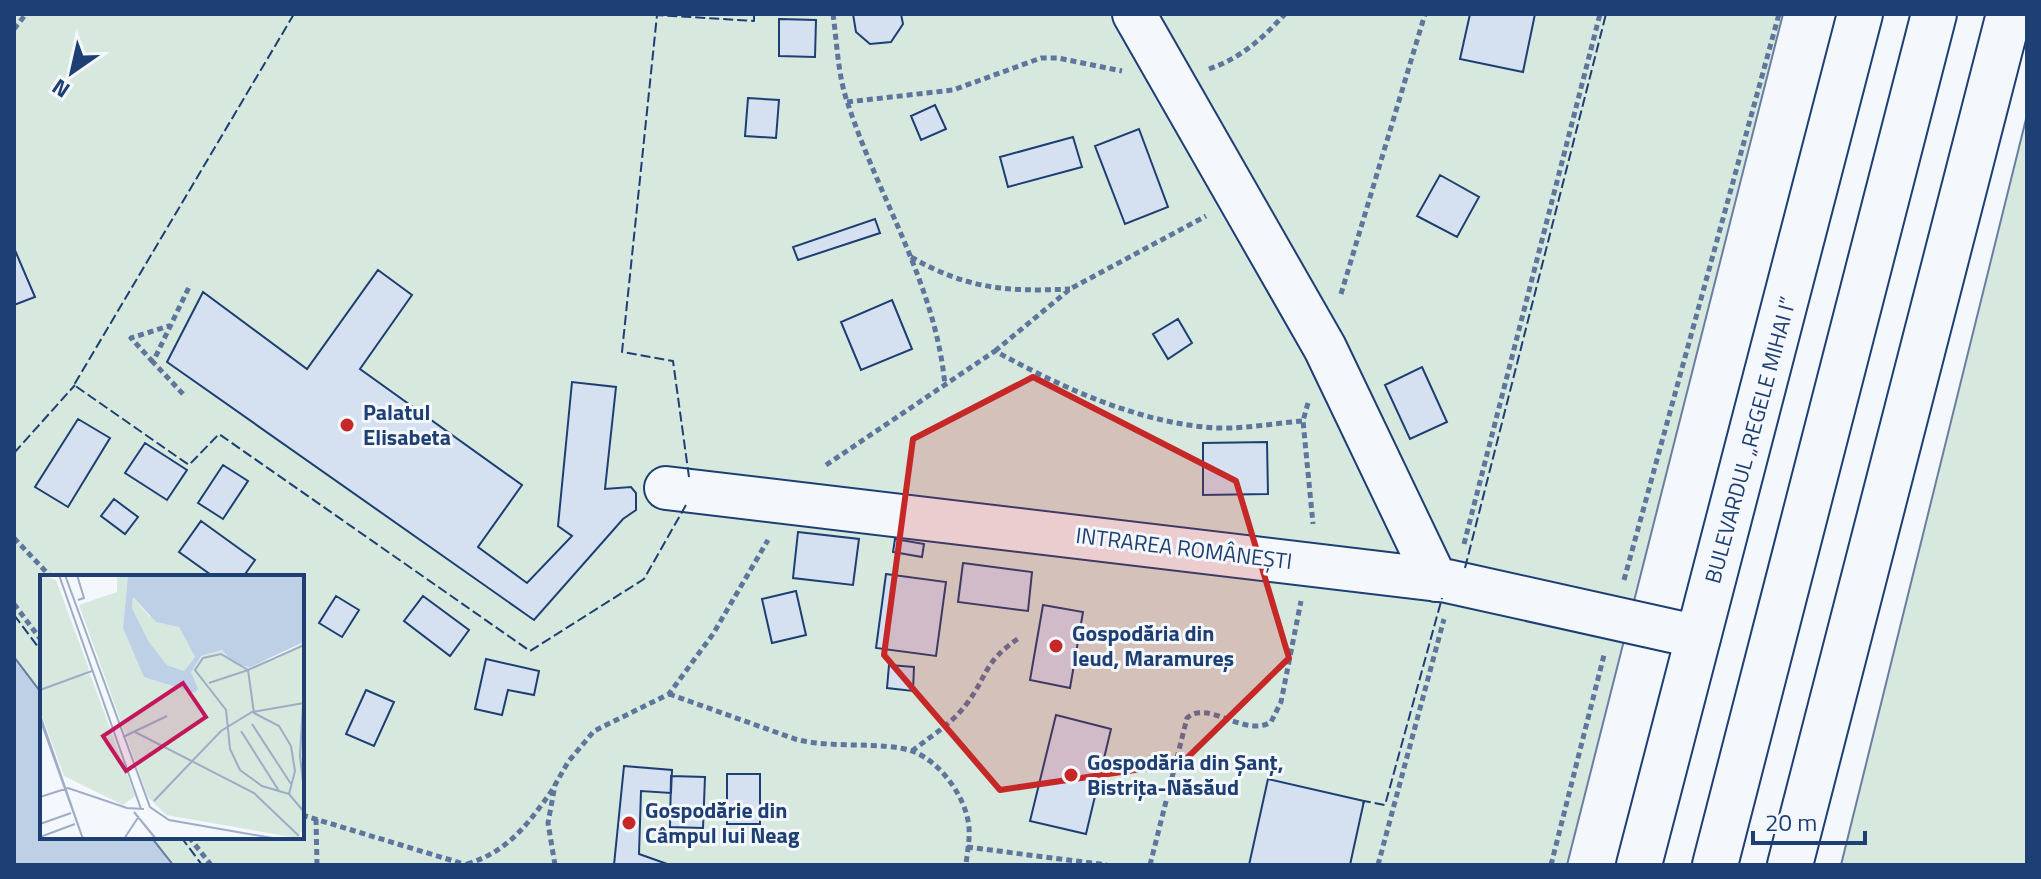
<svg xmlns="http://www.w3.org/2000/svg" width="2041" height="879" font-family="'Titillium Web',sans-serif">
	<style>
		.green { fill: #d7e8df; stroke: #687fa3; stroke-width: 2 }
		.water { fill: #bed0e5; stroke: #687fa3; stroke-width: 2 }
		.building { fill: #d5e0f0; stroke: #1d3f73; stroke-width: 2 }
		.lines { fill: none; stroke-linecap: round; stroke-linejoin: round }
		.minor-casing { stroke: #1d3f73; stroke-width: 46 }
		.major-casing { stroke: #1d3f73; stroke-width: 48 }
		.path { stroke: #5e769c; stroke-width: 5; stroke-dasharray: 6 4; stroke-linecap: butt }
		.minor { stroke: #f4f7fb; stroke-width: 42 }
		.major { stroke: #f4f7fb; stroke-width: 44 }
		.fence { stroke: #1d3f73; stroke-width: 2; stroke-dasharray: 10 4; stroke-linecap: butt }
		.marked { fill: #c62828; fill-opacity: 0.2; stroke: #c62828; stroke-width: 6; stroke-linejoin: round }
		.poi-dot { fill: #c62828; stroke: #f4f7fb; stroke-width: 3 }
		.labels { text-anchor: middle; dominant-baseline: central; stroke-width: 6; stroke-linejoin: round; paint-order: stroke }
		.poi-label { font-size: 22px; font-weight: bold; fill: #1d3f73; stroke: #f4f7fb; text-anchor: start }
		.street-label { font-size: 22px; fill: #1d3f73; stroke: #f4f7fb }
		.inset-road { fill: none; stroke: #9eadc5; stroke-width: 2 }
		.view { fill: #c2185b; fill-opacity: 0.15; stroke: #c2185b; stroke-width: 4 }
		.inset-edge { fill: none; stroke: #1d3f73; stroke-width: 4 }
	</style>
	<rect width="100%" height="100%" fill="#f4f7fb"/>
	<path class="green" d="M14 14H1783L1567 865H173L151 837H302V577H42V694L14 657Z
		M2027 115V865H1841Z"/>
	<path class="water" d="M14 657 42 694V837H151L173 865H14Z"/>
	<path class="building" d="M853 14H901L903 24 891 42 870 44 856 32Z
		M1470 14H1535L1523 72 1460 59Z
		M779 19 816 20 815 57 779 56Z
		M748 98 779 100 776 138 745 136Z
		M935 105 946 129 921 140 911 116Z
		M1139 129 1168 207 1125 224 1095 146Z
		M1073 137 1082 167 1008 187 1000 157Z
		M1440 175 1479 197 1457 237 1417 216Z
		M875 219 880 233 798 260 793 247Z
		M14 248 35 297 14 305Z
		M378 270 412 295 360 369 522 485 478 547 527 583 572 536 558 526 572 382 616 387 605 489 631 487 636 493V510L623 519 534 620 167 362 203 292 307 369Z
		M892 300 912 349 861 370 841 322Z
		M1178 319 1192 343 1168 359 1153 334Z
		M1422 367 1447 422 1410 439 1385 385Z
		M78 419 110 438 68 507 35 487Z
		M1267 442 1268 494 1203 495V443Z
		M145 443 187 470 167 500 125 473Z
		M223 465 248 481 223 519 198 503Z
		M114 499 138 517 125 534 101 516Z
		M201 521 255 560 243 577H214L179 552Z
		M798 532 859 539 853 585 793 578Z
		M895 539 924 544 922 557 893 552Z
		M963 563 1032 572 1028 611 958 602Z
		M886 574 946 582 936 656 876 648Z
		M796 591 806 635 772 643 762 599Z
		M336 596 359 610 342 637 319 623Z
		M423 596 469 630 450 656 404 621Z
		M1043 605 1083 612 1070 688 1030 680Z
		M486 659 539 671 534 695 508 690 502 715 475 709Z
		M889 665 914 667 913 691 887 688Z
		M366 690 394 702 374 746 346 734Z
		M1056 715 1111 729 1086 834 1030 821Z
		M624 766 672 770 671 793 641 791 639 854 670 865H614Z
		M727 774H760V824H727Z
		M671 776 705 777 703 828 670 827Z
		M1268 779 1364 801 1350 865H1249Z"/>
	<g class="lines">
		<defs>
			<path id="minor" d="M1134 14 1325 348 1436 580
				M666 488 1447 581 1699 637"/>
			<path id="major" d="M1639 865 1860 14
				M1715 865 1934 14
				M1790 865 2009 14"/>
		</defs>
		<use href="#minor" class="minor-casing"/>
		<use href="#major" class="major-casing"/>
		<path class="path" d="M833 14C837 43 838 77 848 104 879 199 936 285 945 386
			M14 29 26 14
			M1209 69C1241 58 1263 38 1285 14
			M847 102 953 90 1041 58H1058L1122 71
			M911 257C967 289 1007 292 1070 289
			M1341 294 1425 14
			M995 351 1070 289 1206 216
			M153 362 131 338 169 326
			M183 394 153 362 190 285
			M1308 403 1303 421 1313 524
			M826 465 995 351C1063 388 1138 423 1216 428 1245 429 1275 423 1303 421
			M14 538 51 577
			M1464 544 1600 14
			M1624 580 1779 14
			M14 604 42 641
			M669 694 795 739C831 749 882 741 912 751 940 761 967 798 969 828 970 840 967 853 966 865
			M912 751C930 737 951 724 965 706 989 675 982 663 1019 638
			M302 815 467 865
			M316 819 317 865
			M189 837 211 865
			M967 847 1107 865
			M467 864C509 851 528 824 553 789
			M555 865 548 823 555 785 568 762 594 731 669 694 713 634 768 540
			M1150 865 1187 718C1207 699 1245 738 1271 722L1281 702 1301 601
			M1378 865 1444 619
			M1551 865 1604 655"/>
		<use href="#minor" class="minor"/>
		<use href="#major" class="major"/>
		<path class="fence" d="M294 14 74 385 189 465 219 434 530 651 644 579 686 505
			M14 453 75 385
			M689 477 673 361 622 352 657 15 754 21V14
			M1465 568 1606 14
			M14 615 42 652
			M1363 804 1364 801 1385 805 1442 598
			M181 837 202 865"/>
	</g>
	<path class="marked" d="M1033 377 1236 481 1289 658 1182 763 1000 790 884 655 913 439Z"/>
	<g class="poi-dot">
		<circle cx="347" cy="425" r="8"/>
		<circle cx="1056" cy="646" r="8"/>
		<circle cx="1071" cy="775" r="8"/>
		<circle cx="629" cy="823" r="8"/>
	</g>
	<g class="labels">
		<g class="poi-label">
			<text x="363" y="412">Palatul<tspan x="363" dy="25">Elisabeta</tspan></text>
			<text x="1072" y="633">Gospodăria din<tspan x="1072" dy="25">Ieud, Maramureș</tspan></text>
			<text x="1087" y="762">Gospodăria din Șanț,<tspan x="1087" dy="25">Bistrița-Năsăud</tspan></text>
			<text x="645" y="810">Gospodărie din<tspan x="645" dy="25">Câmpul lui Neag</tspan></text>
		</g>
		<g class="street-label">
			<text transform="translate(1750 440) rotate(-75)">BULEVARDUL „REGELE MIHAI I”</text>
			<text transform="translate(1184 548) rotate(7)">INTRAREA ROMÂNEȘTI</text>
		</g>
	</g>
	<g transform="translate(40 575)">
		<rect width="264" height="264" fill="#f4f7fb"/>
		<path d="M0 0 16 5 49 94 44 101 50 99 95 221 83 230 24 201 0 135ZM77 0H88L83 53 105 102 155 118 151 96 161 81 182 75 194 89 237 84 264 67V253L257 263 126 240 108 222 39 30 77 17ZM93 22 109 41 139 52 155 82 144 96 127 90 109 67 92 33Z" fill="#d7e8df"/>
		<path d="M88 0H264V67L210 92 194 89 182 75 161 81 151 97 158 114 155 118 104 102 83 53ZM93 22 116 47 139 52 155 82 144 96 127 90 109 67 92 33Z" fill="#bed0e5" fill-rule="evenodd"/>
		<path class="inset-road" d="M19 0 101 234M25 0 110 232 129 245 238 264M37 0 44 23 38 25M169 108 208 95 214 138 239 151 251 171 255 196 249 219 264 237M264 112 260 181 264 215M0 115 52 96M0 140 43 264M0 144 43 264M212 149 251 209M201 156 239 216M95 157 214 218 259 261M83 162 127 141M249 219 222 211 200 195 190 174 186 135 155 95 163 83 181 79 208 95 264 70M0 222 28 213 87 233 104 234M114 226 181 156 212 137 264 128M94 237 116 264M0 249 31 238M0 262 35 249M84 264 99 241"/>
		<path class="view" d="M143 108 166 142 86 196 63 161Z"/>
		<rect width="264" height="264" class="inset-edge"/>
	</g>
	<rect width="2041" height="879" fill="none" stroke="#1d3f73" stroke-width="32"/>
	<g transform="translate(72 72) rotate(214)" stroke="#f4f7fb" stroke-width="6" paint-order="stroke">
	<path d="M0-6L14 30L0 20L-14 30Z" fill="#1d3f73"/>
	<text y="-12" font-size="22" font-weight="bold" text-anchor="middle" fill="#1d3f73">N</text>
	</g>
	<path d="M1753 831v12h112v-12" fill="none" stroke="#1d3f73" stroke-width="4"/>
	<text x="1765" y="831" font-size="24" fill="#1d3f73" stroke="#f4f7fb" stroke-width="6" paint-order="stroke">20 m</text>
</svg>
